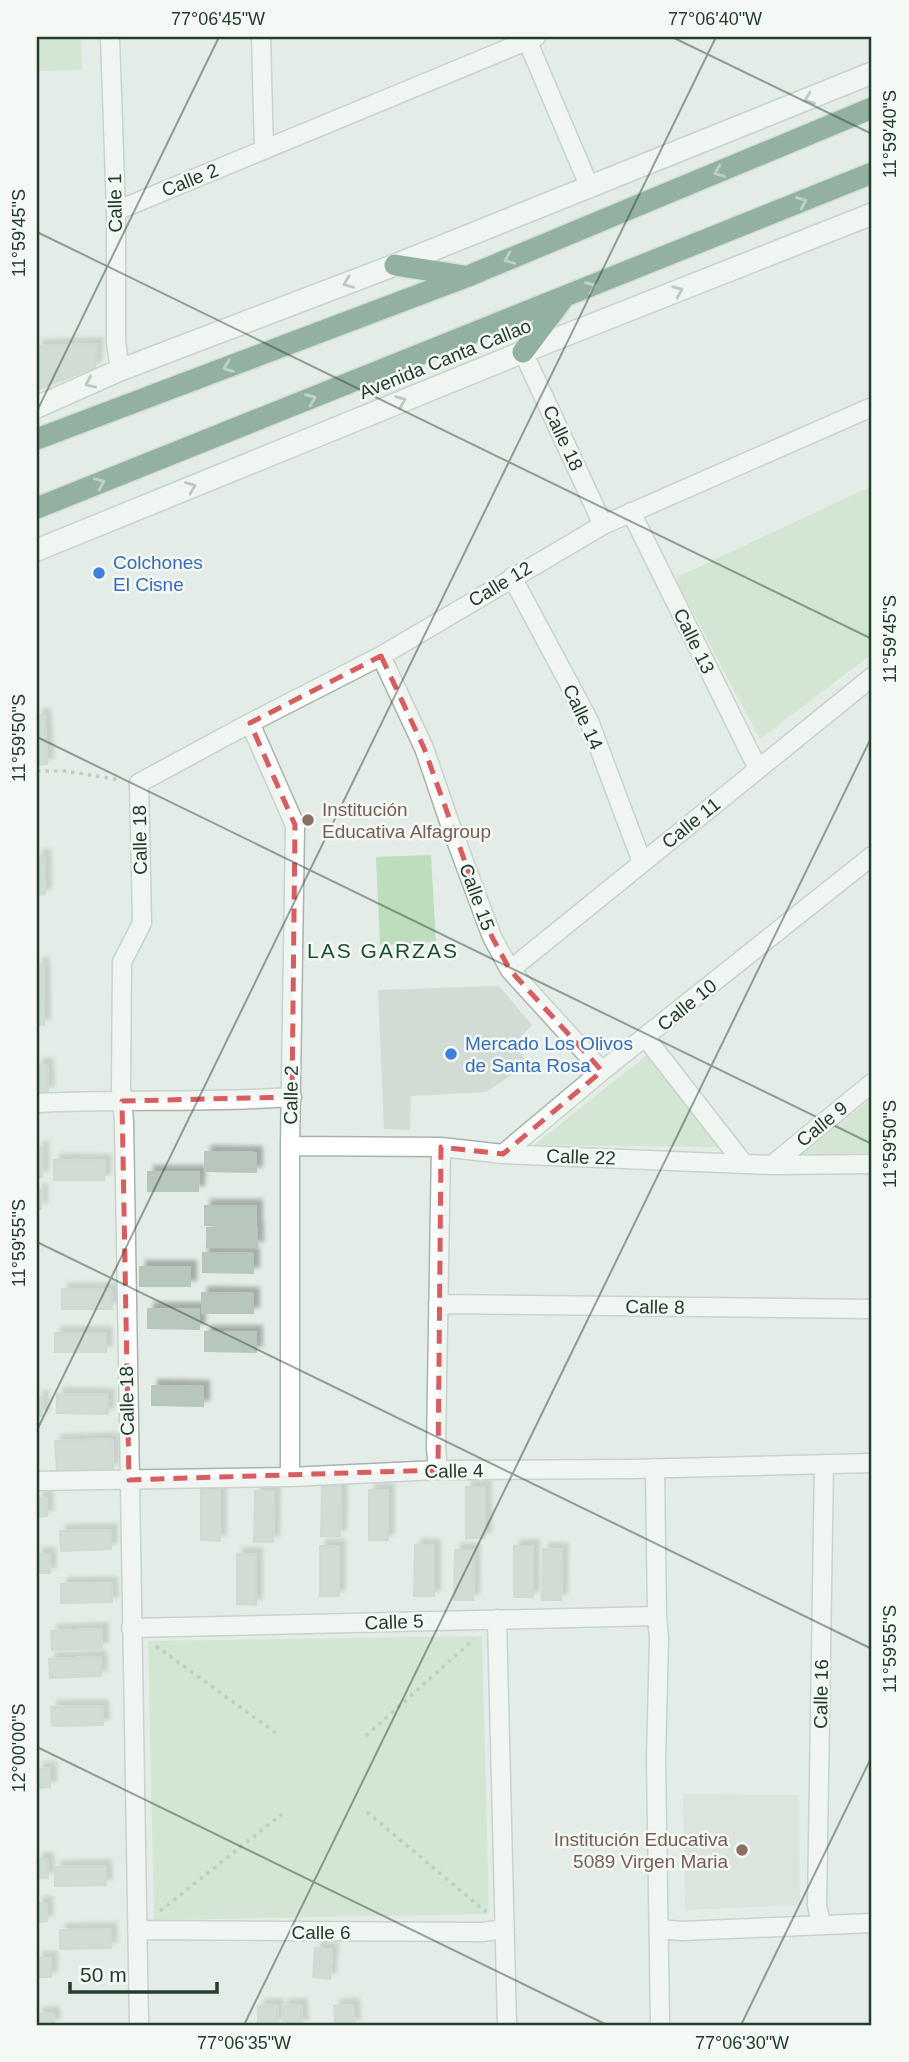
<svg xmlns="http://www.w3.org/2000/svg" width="909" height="2062" font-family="Arial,sans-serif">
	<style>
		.built { fill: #d1dcd4 }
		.green { fill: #bdddbd }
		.building { fill: #b8c7be; stroke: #b6c6bb; stroke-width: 2; filter: url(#shadow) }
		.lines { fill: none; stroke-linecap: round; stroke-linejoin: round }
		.street-casing { stroke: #a6b4ab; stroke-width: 21 }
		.secondary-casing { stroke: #a2b8aa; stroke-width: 24 }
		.highway-casing { stroke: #c1c9c5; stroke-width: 24 }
		.path { stroke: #85af96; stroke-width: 3.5; stroke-dasharray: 3.5 5; stroke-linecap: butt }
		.street { stroke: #fff; stroke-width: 18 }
		.secondary { stroke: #fff; stroke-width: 21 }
		.highway { stroke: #30684d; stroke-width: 21 }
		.oneway { stroke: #919e97 }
		.oneway2 { stroke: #92b0a1 }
		.marked { fill: none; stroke: #d85d60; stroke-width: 5; stroke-dasharray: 14 9; stroke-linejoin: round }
		.ticks { fill: none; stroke: #233d2f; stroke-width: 2; stroke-opacity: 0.45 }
		.shop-dot { fill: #3f7fe0; stroke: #f4f9f5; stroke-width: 2.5 }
		.education-dot { fill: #8d6e63; stroke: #f4f9f5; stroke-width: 2.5 }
		.labels { text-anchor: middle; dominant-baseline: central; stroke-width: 5; stroke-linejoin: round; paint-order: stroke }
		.street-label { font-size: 19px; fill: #233d2f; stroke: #f4f9f5 }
		.shop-label { font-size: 19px; fill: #366cbe; stroke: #f4f9f5; text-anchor: start }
		.education-label { font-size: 19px; fill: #785e54; stroke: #f4f9f5; text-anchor: start }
		.neighbourhood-label { font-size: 21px; letter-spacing: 2px; fill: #204f36; stroke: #f4f9f5 }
		.neatline { fill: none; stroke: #233d2f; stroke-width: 2.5 }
		.ticks-label { font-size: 18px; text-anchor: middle; fill: #233d2f }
	</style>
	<defs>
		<filter id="shadow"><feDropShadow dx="6" dy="-6" stdDeviation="2" flood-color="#0004"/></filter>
	</defs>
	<rect width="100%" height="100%" fill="#e3ece6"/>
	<path class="built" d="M499 986 532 1025 514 1044 528 1064 486 1092 411 1096 410 1130 384 1129 378 990Z
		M683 1794 799 1795 800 1905 685 1910Z"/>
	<path class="green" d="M37 37H81L82 70 37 71Z
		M872 486V654L760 739 675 578Z
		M431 855 436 942 380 945 376 857Z
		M647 1055 722 1147 534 1145Z
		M872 1098V1153L799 1155Z
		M482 1636 489 1914 154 1920 148 1641Z"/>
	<path class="building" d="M97 344 95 367 37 390V346Z
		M37 715H44L46 740H37Z
		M37 740H46L47 764 37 765Z
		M37 856H44L45 874H37Z
		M37 874H45V894L37 895Z
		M37 964H43L44 1003 37 1004Z
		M44 1003V1025H37V1004Z
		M37 1065H47L48 1092H37Z
		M37 1148H42V1177H37Z
		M205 1152 256 1153V1172L205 1171Z
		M54 1160 105 1161 104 1180H54Z
		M148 1172H199L198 1191H148Z
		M37 1190H41V1209H37Z
		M205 1206H256V1226L205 1225Z
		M207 1228H257V1247H207Z
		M203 1253 253 1254V1273L203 1272Z
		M140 1267H190V1286H140Z
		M62 1289 112 1290V1309H62Z
		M202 1293 253 1294V1313H202Z
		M148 1309H199V1329L148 1328Z
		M205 1332H256V1352L205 1351Z
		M55 1333H106V1352H55Z
		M152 1386 203 1387V1406L152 1405Z
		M57 1394 108 1395V1414L57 1413Z
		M37 1397H42V1416H37Z
		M112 1439 113 1469 57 1471 55 1441Z
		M322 1486H341L340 1536H321Z
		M466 1487H485V1538H466Z
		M201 1490H220V1541L201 1540Z
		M369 1490H388V1540H369Z
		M255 1491H274L273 1542H254Z
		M46 1497 47 1516 37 1517V1498Z
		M111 1530V1549L61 1551 60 1531Z
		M415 1545 434 1546V1596H414Z
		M320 1546H339V1596H320Z
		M514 1546H533V1597H514Z
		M543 1549 562 1550 561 1600H542Z
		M455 1550H474L473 1600H454Z
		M37 1554H49L50 1573H37Z
		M237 1554H256V1605L237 1604Z
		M111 1583 112 1602 61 1603V1584Z
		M102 1629V1648L52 1650 51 1631Z
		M100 1657 101 1676 50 1678 49 1659Z
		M102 1706 103 1725 52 1726 51 1707Z
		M50 1768V1787L37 1788V1769Z
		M37 1859H47L48 1878H37Z
		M105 1866 106 1885 55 1886V1867Z
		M37 1903H46L47 1921 37 1922Z
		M110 1929 111 1948 60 1949V1930Z
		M315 1948 332 1950 330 1979 313 1977Z
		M37 1958H51V1977H37Z
		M277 2005 278 2025H258V2006Z
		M301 2005 302 2025H283L282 2006Z
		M353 2005 354 2025H335L334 2006Z
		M53 2013 54 2025H37V2014Z"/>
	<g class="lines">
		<defs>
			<path id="street" d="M110 37 116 211V342L120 370
				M261 37 264 150
				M527 40 590 188
				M116 211 536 37
				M523 352 603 525
				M631 512 758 769
				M512 577 589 721 642 862
				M381 656 424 748 450 824 492 937 510 970 602 1071
				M250 723 295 825 290 1146V1477
				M510 970 872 677
				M646 1038 744 1164
				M37 1103C122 1099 207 1103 292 1097
				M290 1146 441 1147 503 1154 772 1165 872 1164
				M503 1154 602 1071 872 856
				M772 1165 872 1083
				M438 1304 872 1309
				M655 1468 657 1616 659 1639 656 1759 660 2025
				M438 1470 436 1448 441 1147
				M37 1481 290 1477 438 1470 631 1469 872 1463
				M497 1619 507 2025
				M131 1628 657 1616
				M821 1924 817 1905 824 1464
				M659 1929 682 1931 872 1923
				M137 1930 482 1932 505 1929
				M139 2025 124 1122 121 1088 122 962 142 923 139 783 250 723 381 656 603 525 872 407"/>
			<path id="secondary" d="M37 407 120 370 395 265 872 73
				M37 550 523 352 872 214"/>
			<path id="highway" d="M395 265 464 276
				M523 352 562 300
				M37 439 466 277 872 108
				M37 508 872 173"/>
		</defs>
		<use href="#street" class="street-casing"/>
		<use href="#secondary" class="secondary-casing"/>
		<use href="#highway" class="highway-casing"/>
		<path class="path" d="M37 771H65L121 780
			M156 1646 280 1736
			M366 1736 474 1639
			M367 1812 486 1912
			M160 1911 282 1814"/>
		<use href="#street" class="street"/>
		<use href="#secondary" class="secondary"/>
		<use href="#highway" class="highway"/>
	</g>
	<defs><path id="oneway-chevron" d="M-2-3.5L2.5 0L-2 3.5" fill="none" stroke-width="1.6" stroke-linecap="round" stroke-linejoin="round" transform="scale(1.75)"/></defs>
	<g class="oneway">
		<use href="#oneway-chevron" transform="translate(809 99) rotate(158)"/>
		<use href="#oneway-chevron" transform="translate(348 283) rotate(159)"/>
		<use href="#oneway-chevron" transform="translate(678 291) rotate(-22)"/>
		<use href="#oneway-chevron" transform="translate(90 383) rotate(156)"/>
		<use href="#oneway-chevron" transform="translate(401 401) rotate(-22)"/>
		<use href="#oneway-chevron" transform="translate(191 487) rotate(-22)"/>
	</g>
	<g class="oneway2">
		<use href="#oneway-chevron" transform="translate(719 172) rotate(157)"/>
		<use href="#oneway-chevron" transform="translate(802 202) rotate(-22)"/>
		<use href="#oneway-chevron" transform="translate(509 259) rotate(157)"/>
		<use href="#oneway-chevron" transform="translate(591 287) rotate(-22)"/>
		<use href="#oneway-chevron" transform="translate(228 367) rotate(159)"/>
		<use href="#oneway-chevron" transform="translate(311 399) rotate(-22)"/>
		<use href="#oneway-chevron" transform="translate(100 483) rotate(-22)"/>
	</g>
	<path d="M0 0H909V2062H0ZM381 656 424 748 492 937 510 970 602 1071 503 1154 441 1147 438 1470 129 1480 122 1101 292 1097 295 825 250 723Z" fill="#e3ece6" fill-opacity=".55" fill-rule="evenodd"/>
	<path class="marked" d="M381 656 424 748 492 937 510 970 602 1071 503 1154 441 1147 438 1470 129 1480 122 1101 292 1097 295 825 250 723Z"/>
	<path class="ticks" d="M672 37 872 134M37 232 872 639M37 411 219 37M37 737 872 1144M37 1242 872 1649M37 1430 716 37M37 1747 607 2025M244 2025 872 736M741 2025 872 1756"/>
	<g class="shop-dot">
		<circle cx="99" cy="573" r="7"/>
		<circle cx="451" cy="1054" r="7"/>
	</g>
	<g class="education-dot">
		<circle cx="308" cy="820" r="7"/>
		<circle cx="742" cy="1850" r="7"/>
	</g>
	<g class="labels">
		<g class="street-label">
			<text transform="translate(190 180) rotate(-22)">Calle 2</text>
			<text transform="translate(115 203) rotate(-91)">Calle 1</text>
			<text transform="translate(445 359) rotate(-22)">Avenida Canta Callao</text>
			<text transform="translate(563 438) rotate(65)">Calle 18</text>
			<text transform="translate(500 584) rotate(-31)">Calle 12</text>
			<text transform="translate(694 641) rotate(64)">Calle 13</text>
			<text transform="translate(583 717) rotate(65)">Calle 14</text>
			<text transform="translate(691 823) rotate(-39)">Calle 11</text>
			<text transform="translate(140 840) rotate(-91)">Calle 18</text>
			<text transform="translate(477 897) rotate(70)">Calle 15</text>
			<text transform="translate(687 1005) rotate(-39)">Calle 10</text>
			<text transform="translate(291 1095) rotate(-89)">Calle 2</text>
			<text transform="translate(822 1124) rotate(-39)">Calle 9</text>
			<text transform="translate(581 1157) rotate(2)">Calle 22</text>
			<text transform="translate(655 1307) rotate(1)">Calle 8</text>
			<text transform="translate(127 1401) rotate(-91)">Calle 18</text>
			<text transform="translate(454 1471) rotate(-1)">Calle 4</text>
			<text transform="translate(394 1622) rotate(-2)">Calle 5</text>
			<text transform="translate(821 1694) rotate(-89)">Calle 16</text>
			<text x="321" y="1932">Calle 6</text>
		</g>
		<g class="shop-label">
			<text x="113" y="562">Colchones<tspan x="113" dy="22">El Cisne</tspan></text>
			<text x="465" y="1043">Mercado Los Olivos<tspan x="465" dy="22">de Santa Rosa</tspan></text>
		</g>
		<g class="education-label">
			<text x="322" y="809">Institución<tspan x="322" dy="22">Educativa Alfagroup</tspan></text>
			<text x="728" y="1839" text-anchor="end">Institución Educativa<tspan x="728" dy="22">5089 Virgen Maria</tspan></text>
		</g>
		<g class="neighbourhood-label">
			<text x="383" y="950">LAS GARZAS</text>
		</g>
	</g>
	<rect width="909" height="2062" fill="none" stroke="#f4f9f5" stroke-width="77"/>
	<path d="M70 1982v10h147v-10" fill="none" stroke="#233d2f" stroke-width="3.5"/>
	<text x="80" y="1982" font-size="21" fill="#233d2f" stroke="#f4f9f5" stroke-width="5" paint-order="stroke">50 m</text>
	<rect x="38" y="38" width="832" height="1986" class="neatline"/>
	<g class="ticks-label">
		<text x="218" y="25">77°06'45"W</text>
		<text x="715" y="25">77°06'40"W</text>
		<text transform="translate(890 134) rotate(-90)" y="6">11°59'40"S</text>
		<text transform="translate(19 233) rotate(-90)" y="6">11°59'45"S</text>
		<text transform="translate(890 639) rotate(-90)" y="6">11°59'45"S</text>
		<text transform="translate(19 738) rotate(-90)" y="6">11°59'50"S</text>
		<text transform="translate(890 1144) rotate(-90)" y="6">11°59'50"S</text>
		<text transform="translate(19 1243) rotate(-90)" y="6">11°59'55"S</text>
		<text transform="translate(890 1649) rotate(-90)" y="6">11°59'55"S</text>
		<text transform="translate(19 1748) rotate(-90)" y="6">12°00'00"S</text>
		<text x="244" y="2049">77°06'35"W</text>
		<text x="742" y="2049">77°06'30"W</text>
	</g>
</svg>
